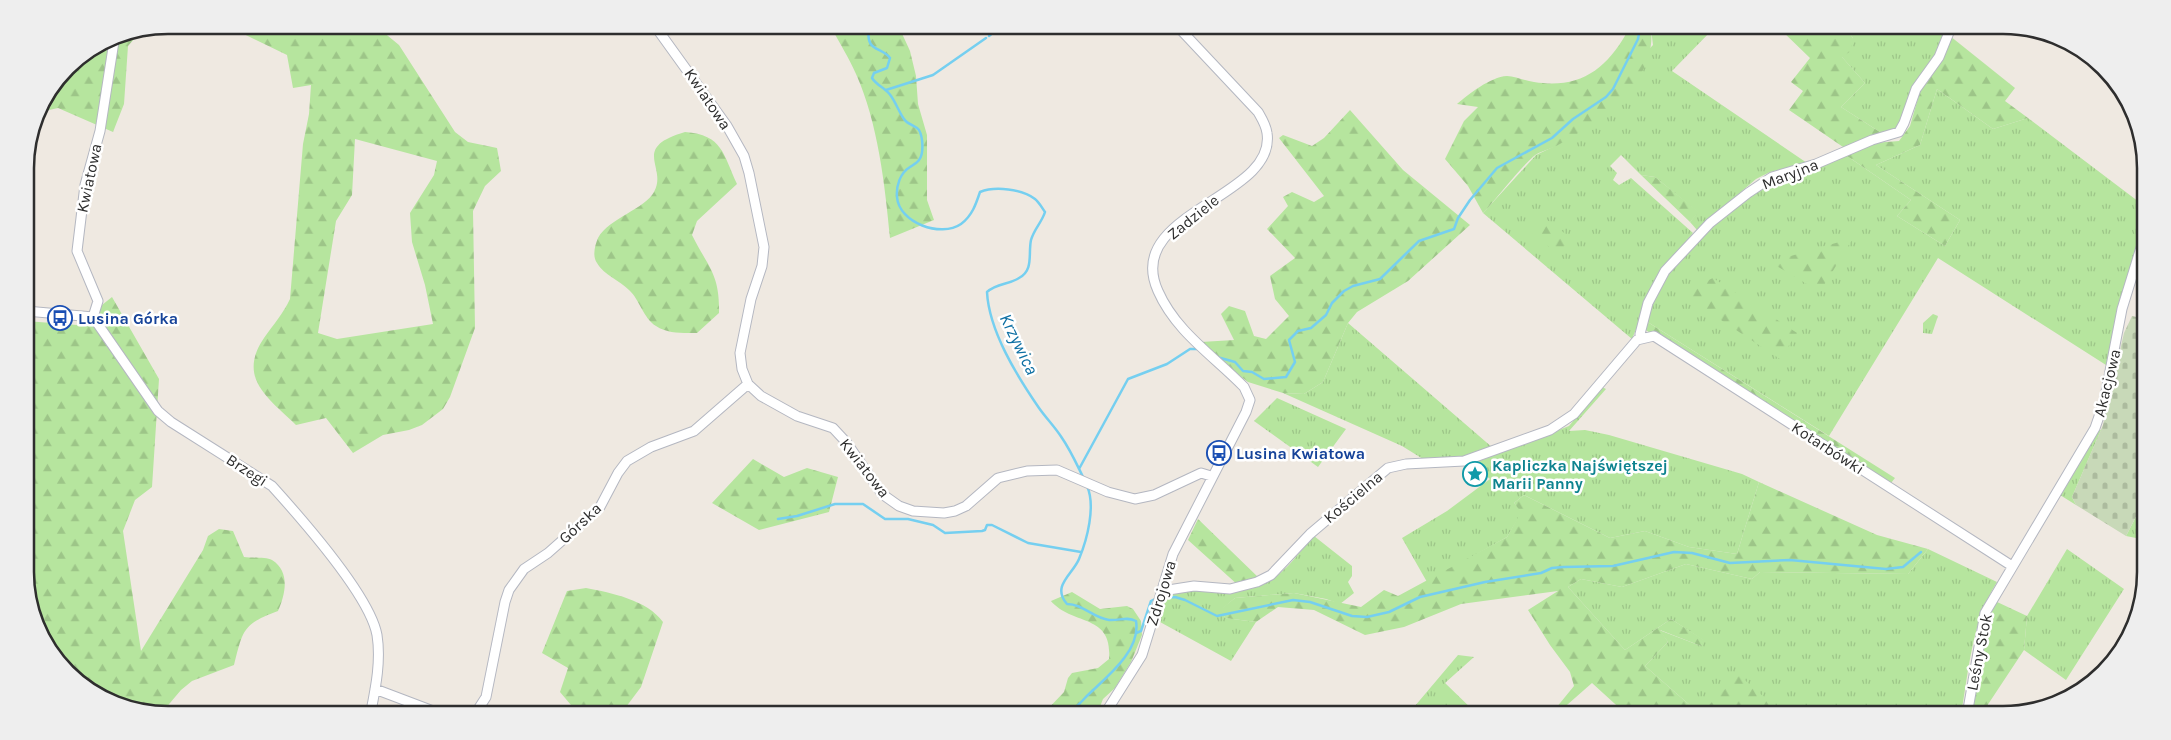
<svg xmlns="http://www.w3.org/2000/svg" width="2171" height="740" font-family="Karla,sans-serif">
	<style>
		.grass { fill: url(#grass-tufts) }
		.forest { fill: url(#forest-firs); fill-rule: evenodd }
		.cemetery { fill: url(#cemetery-stones) }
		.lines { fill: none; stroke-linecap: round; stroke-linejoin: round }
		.stream { stroke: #75cff0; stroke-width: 2.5 }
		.minor-casing { stroke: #b4b7c1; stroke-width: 11 }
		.minor { stroke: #fff; stroke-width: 9 }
		.labels { text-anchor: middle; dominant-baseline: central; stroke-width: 5; stroke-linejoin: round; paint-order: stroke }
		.street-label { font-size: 16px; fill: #2e2e2e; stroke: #fff }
		.transit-label { font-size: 16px; font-weight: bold; fill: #164399; stroke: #fff; text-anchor: start }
		.culture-label { font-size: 16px; font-weight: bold; fill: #0d838f; stroke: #fff; text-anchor: start }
		.water-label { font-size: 18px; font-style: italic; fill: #0d6fa3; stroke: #fff }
		.rim { fill: none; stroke: #2e2e2e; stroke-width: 2.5 }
	</style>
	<defs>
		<pattern id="grass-tufts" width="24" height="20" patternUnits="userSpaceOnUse" patternTransform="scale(1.25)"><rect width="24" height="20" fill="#b6e59e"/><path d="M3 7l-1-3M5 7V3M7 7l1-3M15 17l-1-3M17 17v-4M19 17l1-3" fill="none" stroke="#9dc588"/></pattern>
		<pattern id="forest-firs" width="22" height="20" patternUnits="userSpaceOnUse" patternTransform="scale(1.25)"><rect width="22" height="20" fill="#b6e59e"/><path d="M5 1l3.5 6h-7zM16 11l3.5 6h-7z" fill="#9dc588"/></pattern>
		<pattern id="cemetery-stones" width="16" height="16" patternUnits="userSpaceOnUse" patternTransform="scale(1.25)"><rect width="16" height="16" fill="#c8d9b8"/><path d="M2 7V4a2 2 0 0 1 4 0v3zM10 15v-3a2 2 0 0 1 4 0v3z" fill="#acbb9e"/></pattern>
	</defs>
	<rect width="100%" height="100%" fill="#efe9e1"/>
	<path class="grass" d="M1651 29H1713L1672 71 1807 163 1770 172 1756 179 1697 230 1690 222 1698 212 1655 177 1641 175 1621 155 1610 166 1617 173 1613 180 1619 185 1631 178 1693 233 1659 274 1632 339 1483 213 1536 155 1559 144 1653 45Z
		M1846 29 1940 30 1944 33 1938 50 1907 100 1897 129 1883 134 1841 107 1865 83 1841 56 1853 38Z
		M1937 89 1993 129 2028 118 2143 205V223L2127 279 2106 365 1938 258 1829 436 1646 321 1655 296 1678 260 1713 226 1766 183 1847 156 1911 200 1897 216 1945 246 1960 220 1876 165 1920 145Z
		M1933 314 1938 316 1932 334 1923 333V323Z
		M1348 323 1493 448 1449 461 1423 459 1402 446 1283 393 1304 394 1323 382Z
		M1602 387 1606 389 1569 431 1585 430 1609 435 1742 474 1759 482 1737 554 1689 547 1645 531 1610 538 1524 495 1514 503 1522 512 1507 537 1427 582 1402 538 1447 511 1490 479 1480 471 1474 463 1569 426Z
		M1277 398 1346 429 1318 467 1254 421Z
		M2096 429 2101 430 2072 497 2076 505 2060 495Z
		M2142 505 2141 539 2126 536Z
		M1314 536 1352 566V576L1348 582 1354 593 1340 604 1326 599 1294 593 1235 598 1222 609 1225 618 1256 622 1231 661 1160 622 1166 594C1177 592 1189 589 1200 590 1224 590 1245 595 1268 582 1286 572 1300 551 1314 536Z
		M1928 549 1997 582C1972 621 1969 669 1961 715L1700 714 1645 666 1668 642 1659 630 1701 646 1703 640 1671 619 1625 650 1568 587 1581 579 1622 587 1686 564 1752 579 1760 572 1908 574Z
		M2067 549 2124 589 2066 680 2024 650 2027 616Z
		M1458 655 1474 657 1445 683 1476 713H1409Z"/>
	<path class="forest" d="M225 25 376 26 399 45 455 132 468 142 497 148 501 171 485 186 473 211 475 328 450 397 443 409 422 425 409 430 383 435 353 453 326 418 296 425C268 398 237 378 264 338 273 325 283 314 290 299L303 144 309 114 311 85 293 88 287 55ZM355 139 437 161 434 175 410 213 412 242 425 285 433 324 337 339 318 333 336 221 352 195Z
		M831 27H899L910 51 916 76 918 104 927 135V200L934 220 890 238C885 185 878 123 856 74 849 58 839 42 831 27Z
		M1624 29H1651C1657 82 1600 122 1558 145 1551 149 1540 151 1534 156 1515 173 1500 195 1483 213L1468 186 1445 159 1464 121 1478 107 1457 104C1469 94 1490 77 1507 76 1515 76 1525 81 1534 82 1578 89 1605 71 1626 34Z
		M1780 29H1846L1853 38 1851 51 1842 57 1865 83 1841 107 1883 134 1846 149 1789 110 1803 91 1791 82 1810 58Z
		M142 30 128 46 124 104 113 132 58 108 36 113 67 67 114 36Z
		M1950 36 2015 88 2005 101 2028 118 1993 129 1937 89 1920 145 1876 165 1960 220 1945 246 1897 216 1911 200 1847 156 1874 143 1899 141 1910 126 1920 91 1946 53Z
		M1350 110 1403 170 1470 225 1408 281 1357 312 1348 323 1323 382 1304 394 1283 393 1248 382 1218 359 1201 342 1234 340 1221 314 1229 306 1245 311 1254 336 1266 339 1289 316 1275 299 1270 276 1295 258 1267 229 1288 206 1283 197 1292 192 1314 202 1324 196 1279 138 1283 135 1312 146 1324 138Z
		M685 132C723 135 723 154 737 184L697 221 692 235C708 267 720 274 719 313L697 333C683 333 668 334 656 326 643 318 640 300 629 290 619 280 604 275 597 263 592 256 595 245 598 238 609 218 645 209 654 192 668 167 630 148 685 132Z
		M1641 175 1655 177 1699 212 1690 222Z
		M1543 217 1571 238 1558 254 1528 230Z
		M1853 238 1820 292 1770 262Z
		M1713 278 1797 333 1780 359 1680 293Z
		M112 297 159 379 152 487 135 500 123 531 141 651 203 550 208 536 219 529 233 531 244 557C251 558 266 557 272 560 291 572 285 595 278 611 242 624 243 631 234 665L192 681 181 690 164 710H131L61 666 28 599 27 502H29L26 321 77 325Z
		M1646 321 1895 478 1891 483 1644 329Z
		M753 459 784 477 807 468 838 477 829 512 759 530 712 503Z
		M1759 482 1877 535 1928 549 1908 574 1760 572 1752 579 1686 564 1622 587 1581 579 1568 587 1625 650 1671 619 1704 640 1701 646 1660 630 1668 642 1645 666 1700 714 1739 675 1783 714H1626L1592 683 1559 712 1556 708 1574 686 1570 672 1550 645 1528 610 1558 591 1461 604 1404 627 1365 635 1314 610 1278 607 1256 622 1225 618 1221 609 1235 598 1294 593 1361 607 1384 590 1398 596 1507 537 1521 512 1514 503 1524 495 1610 538 1645 531 1689 547 1737 554Z
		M1198 519 1259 578 1239 586 1188 540Z
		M586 588C612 593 647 600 663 622L641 687 623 711H576L560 692 568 668 542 653 567 591Z
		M1072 592 1100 609 1127 606 1133 609 1141 621 1142 635 1131 662 1115 688 1103 699 1098 712H1045L1064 692 1068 678 1072 673 1098 668 1109 659C1113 613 1072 626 1051 601Z
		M1995 601 2027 616 2024 650 1981 715H1972L1988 613Z"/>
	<path class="cemetery" d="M2132 316 2141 318 2142 316V505L2126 536 2076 505 2072 497 2103 425 2124 333Z"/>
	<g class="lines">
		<path class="stream" d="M869 27C865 53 881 46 890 58L887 68 874 73 872 78C877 86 886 88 891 96 896 103 899 112 904 119 908 125 915 125 919 130 923 137 924 154 919 160 917 163 913 165 910 167 900 173 896 186 897 197 899 223 941 238 961 224 972 216 976 204 980 192 995 186 1022 189 1035 199 1039 202 1042 208 1045 212 1042 222 1034 229 1031 240 1028 254 1034 270 1019 278 1008 285 997 283 987 292 989 331 1017 376 1039 408 1046 418 1055 427 1062 438 1071 451 1077 465 1084 479
			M989 36 1000 27
			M886 90 933 75 986 38
			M1217 357 1235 362 1243 371 1252 372 1264 379 1286 377 1295 362 1289 340 1298 331 1311 328 1326 315 1332 303 1344 291 1353 286 1380 279 1419 241 1454 229 1458 218 1470 200 1497 168 1552 138 1573 119 1606 97 1613 89 1638 39 1640 29
			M1079 469 1128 379 1167 364 1190 349H1197
			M778 519 797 516 835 504H863L885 519H908L933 525 945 533 982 531 985 530 987 525H992L1028 543 1081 552
			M1164 598 1175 597 1185 600 1217 616 1293 600 1310 602 1352 616 1367 617 1389 612 1420 597 1485 582 1541 573 1552 568 1563 567 1613 566 1674 552 1692 553 1730 563 1790 560 1886 569 1903 567 1921 552
			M1136 633 1141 631 1151 601 1155 599
			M1056 712 1065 708 1070 710C1079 707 1082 700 1090 693 1108 676 1141 650 1136 621 1126 616 1120 621 1109 620 1093 618 1083 604 1067 604 1051 586 1073 574 1079 559 1087 540 1096 506 1087 486"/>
		<defs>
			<path id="minor" d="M655 26 727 126 744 156 749 173 764 247 762 266 751 299 740 353 742 369 748 384 761 396 797 416 833 428 847 443 882 494 899 506 913 511 944 513 955 511 966 506 998 478 1027 471 1057 470 1108 492 1135 499 1154 495 1201 473 1211 476
				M26 311 93 317 158 411 171 422 272 486C300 517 370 596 377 635 381 660 376 686 371 711
				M93 317 98 301 77 251 85 185 100 131 115 35
				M1643 337 1640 334 1648 303 1665 271 1710 223 1748 193 1772 177 1816 164 1872 140 1899 132 1904 123 1916 89 1939 57 1950 30
				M1162 591 1194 586 1230 589 1257 582 1271 575 1310 534 1388 468 1406 464 1464 461 1550 430 1574 414 1637 340 1654 336 2012 566
				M375 689 433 711
				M477 711 486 697 505 602 509 590 524 569 548 553 600 507 618 473 627 461 651 447 694 431 748 384
				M1106 712 1142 655 1173 554 1246 412 1250 400 1244 387C1214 356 1176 332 1158 291 1122 212 1277 198 1267 133 1266 125 1262 119 1258 112L1179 28
				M1967 715 1985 613 2095 428 2104 402 2122 309 2143 241"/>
		</defs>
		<use href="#minor" class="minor-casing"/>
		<use href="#minor" class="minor"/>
	</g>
	<defs>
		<symbol id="bus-ring" viewBox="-11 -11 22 22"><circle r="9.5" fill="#fff" stroke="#1a4fb4" stroke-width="1.5"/><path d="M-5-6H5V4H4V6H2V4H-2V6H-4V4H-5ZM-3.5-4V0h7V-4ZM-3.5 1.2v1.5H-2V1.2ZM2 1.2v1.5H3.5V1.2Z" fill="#1a4fb4"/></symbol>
		<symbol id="sight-ring" viewBox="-11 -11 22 22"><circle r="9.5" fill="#fff" stroke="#0f9aa8" stroke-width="1.5"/><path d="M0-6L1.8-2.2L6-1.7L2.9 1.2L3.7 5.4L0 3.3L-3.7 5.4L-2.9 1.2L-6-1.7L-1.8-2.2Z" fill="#0f9aa8"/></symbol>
	</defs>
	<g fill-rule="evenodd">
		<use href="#bus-ring" x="46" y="304" width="28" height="28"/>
		<use href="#bus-ring" x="1205" y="439" width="28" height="28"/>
		<use href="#sight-ring" x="1461" y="460" width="28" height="28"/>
	</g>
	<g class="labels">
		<g class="street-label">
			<text transform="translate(708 99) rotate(56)">Kwiatowa</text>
			<text transform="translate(1790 174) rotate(-21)">Maryjna</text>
			<text transform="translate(89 178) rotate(-78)">Kwiatowa</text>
			<text transform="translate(1193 217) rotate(-39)">Zadziele</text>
			<text transform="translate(2107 383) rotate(-76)">Akacjowa</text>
			<text transform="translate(1828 448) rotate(33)">Kotarbówki</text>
			<text transform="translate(865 468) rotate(52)">Kwiatowa</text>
			<text transform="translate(247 470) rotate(33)">Brzegi</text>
			<text transform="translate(1353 497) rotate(-40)">Kościelna</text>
			<text transform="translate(580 523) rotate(-43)">Górska</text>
			<text transform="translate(1161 593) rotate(-73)">Zdrojowa</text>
			<text transform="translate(1979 652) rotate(-79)">Leśny Stok</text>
		</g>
		<g class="transit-label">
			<text x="78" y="318">Lusina Górka</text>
			<text x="1236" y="453">Lusina Kwiatowa</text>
		</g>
		<g class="culture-label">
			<text x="1492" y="465">Kapliczka Najświętszej<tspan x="1492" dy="18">Marii Panny</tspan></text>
		</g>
		<g class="water-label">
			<text transform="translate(1019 344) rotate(64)">Krzywica</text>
		</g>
	</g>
	<path d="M0 0H2171V740H0ZM168 34H2003A134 134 0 0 1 2137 168V572A134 134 0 0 1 2003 706H168A134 134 0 0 1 34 572V168A134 134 0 0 1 168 34Z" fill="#eee" fill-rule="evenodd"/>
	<path class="rim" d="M168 34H2003A134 134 0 0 1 2137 168V572A134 134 0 0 1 2003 706H168A134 134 0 0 1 34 572V168A134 134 0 0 1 168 34Z"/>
</svg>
